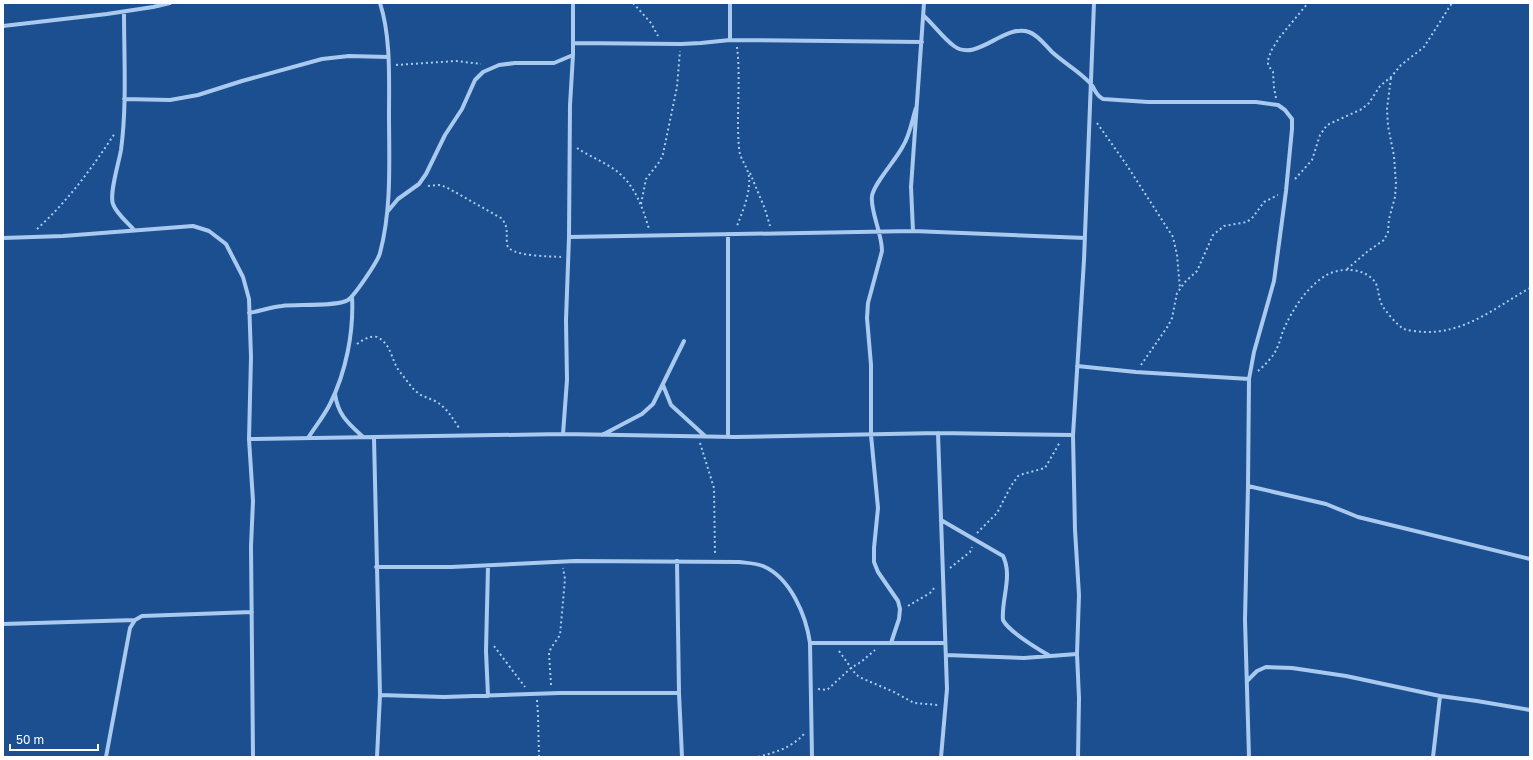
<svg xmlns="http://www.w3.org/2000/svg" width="1533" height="760" font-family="'Golos Text',sans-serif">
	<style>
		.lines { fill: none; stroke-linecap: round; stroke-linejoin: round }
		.path { stroke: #a9c9ee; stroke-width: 2; stroke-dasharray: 2 3; stroke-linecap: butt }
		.street { stroke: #a9c9ee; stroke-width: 4 }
	</style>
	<rect width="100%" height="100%" fill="#1b4f8f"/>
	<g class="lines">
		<path class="path" d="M633 3 651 23 658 36
			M737 47C741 80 736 114 739 148 740 163 751 167 749 185 748 199 742 213 737 226
			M396 65 456 61 481 64
			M1276 98 1274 88 1273 72 1268 65V60L1271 51 1279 38 1308 3
			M1097 123 1126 164 1173 237 1177 255 1180 289
			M577 148C590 157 608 163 620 174 636 188 643 209 649 229
			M750 173 765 209 770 226
			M1295 179 1312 160 1320 135 1327 125 1362 109 1369 103 1380 86 1391 77 1401 65 1424 47 1452 3
			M428 186 439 185 446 187 501 218C509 226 506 234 507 244 508 257 551 256 561 257
			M641 204 646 179 660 161 663 154 677 87 680 51
			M37 229C68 201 92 168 115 133
			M1347 269 1368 251 1384 240 1388 232 1389 219 1395 197 1396 184 1394 156 1388 126 1387 109 1391 77
			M357 344C363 340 370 335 377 337 392 344 391 361 400 372 406 379 411 388 418 393 423 397 429 398 435 401 446 407 452 417 459 428
			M1141 365 1168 326 1172 318 1177 293 1185 282 1197 271 1213 235 1224 226 1247 222 1253 217 1264 202 1278 195
			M1258 371C1265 365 1274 356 1277 348 1280 342 1281 336 1283 331 1292 310 1306 288 1325 276 1339 267 1364 267 1375 282 1379 288 1378 298 1382 305 1385 311 1398 326 1404 329 1409 331 1417 331 1422 332 1465 334 1494 308 1530 288
			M700 443 714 488 715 554
			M977 533 997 513 1011 486 1018 476 1023 474 1045 468 1060 442
			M950 568 970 552 972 547
			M908 606 930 593 935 587
			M494 646 525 687
			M839 651 854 672 859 677 894 692 914 703 938 705
			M551 685 549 653 551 648 560 635 565 579 563 568
			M818 689 827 690 851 668 861 662 875 650
			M537 700 538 714 539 757
			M758 757C776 752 791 748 804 734"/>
		<path class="street" d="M124 12C124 56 127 106 121 150 119 162 109 194 113 204 116 213 127 222 134 230
			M924 16C934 25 943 38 954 46 977 63 1004 23 1029 32 1038 35 1045 45 1052 52 1064 63 1079 71 1090 83 1096 89 1094 94 1103 99L1148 102H1256L1278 105 1285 110 1292 119V129L1286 191 1274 281 1254 352 1249 379 1248 486 1245 620 1249 757
			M3 26 107 14 153 7 170 3
			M730 40V3
			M573 43 681 44 701 43 730 40 922 42
			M124 99 170 100 198 95 242 81 322 59 349 56 388 57
			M388 211 398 199 419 184 426 174 445 135 462 109 475 80 483 72 499 65 515 63H554L573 55
			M913 231 911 187 924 3
			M728 234V437
			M569 237 913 231 1085 238
			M3 238 63 236 193 226 209 231 226 244 243 277 249 299 251 357 249 439 253 501 251 546 253 757
			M249 313C260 311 271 307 282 306 296 304 337 307 348 300 355 295 378 261 380 253 392 208 389 160 389 114 389 79 391 37 380 3
			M1077 366 1136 372 1249 379
			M663 385 671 405 705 436
			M335 394C338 415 348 423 363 437
			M938 433 947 689 941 757
			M563 434 567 380 566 320 569 237 570 105 573 55V3
			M602 435 642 414 653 404 684 341
			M308 438C315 427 324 416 330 404 346 372 354 332 352 296
			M374 438 380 695 377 757
			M249 439 563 434 735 437 938 433 1073 435
			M1248 486 1326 504 1358 517 1530 559
			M941 520 1003 556C1013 576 1001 600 1003 620 1009 632 1038 649 1050 656
			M677 561 679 693 682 757
			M376 567H451L575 561 739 562C747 563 755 563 763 566 791 578 806 616 810 643L812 757
			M3 624 135 620
			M810 643H944
			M891 643 899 619 900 609 898 601 878 572 874 562V548L878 508 871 435V365L867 318 868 303 882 251C882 233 870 211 872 196 874 183 896 160 903 146 910 135 912 120 916 108
			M946 655 1024 658 1077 654
			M1247 681 1257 671 1266 667 1292 668 1346 676 1440 696 1477 701 1530 710
			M380 695 444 697 560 693H679
			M488 696 486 651 488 566
			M106 757 130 628 135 620 142 616 252 612
			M1078 757 1079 698 1077 654 1079 595 1075 530 1073 435 1084 260 1094 3
			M1433 757 1440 696"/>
	</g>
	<rect width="1533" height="760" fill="none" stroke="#ffffff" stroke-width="8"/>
	<path d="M10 744v6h88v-6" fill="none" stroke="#ffffff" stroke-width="2"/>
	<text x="16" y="744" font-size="12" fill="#ffffff" stroke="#1b4f8f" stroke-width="3" paint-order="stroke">50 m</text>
</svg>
